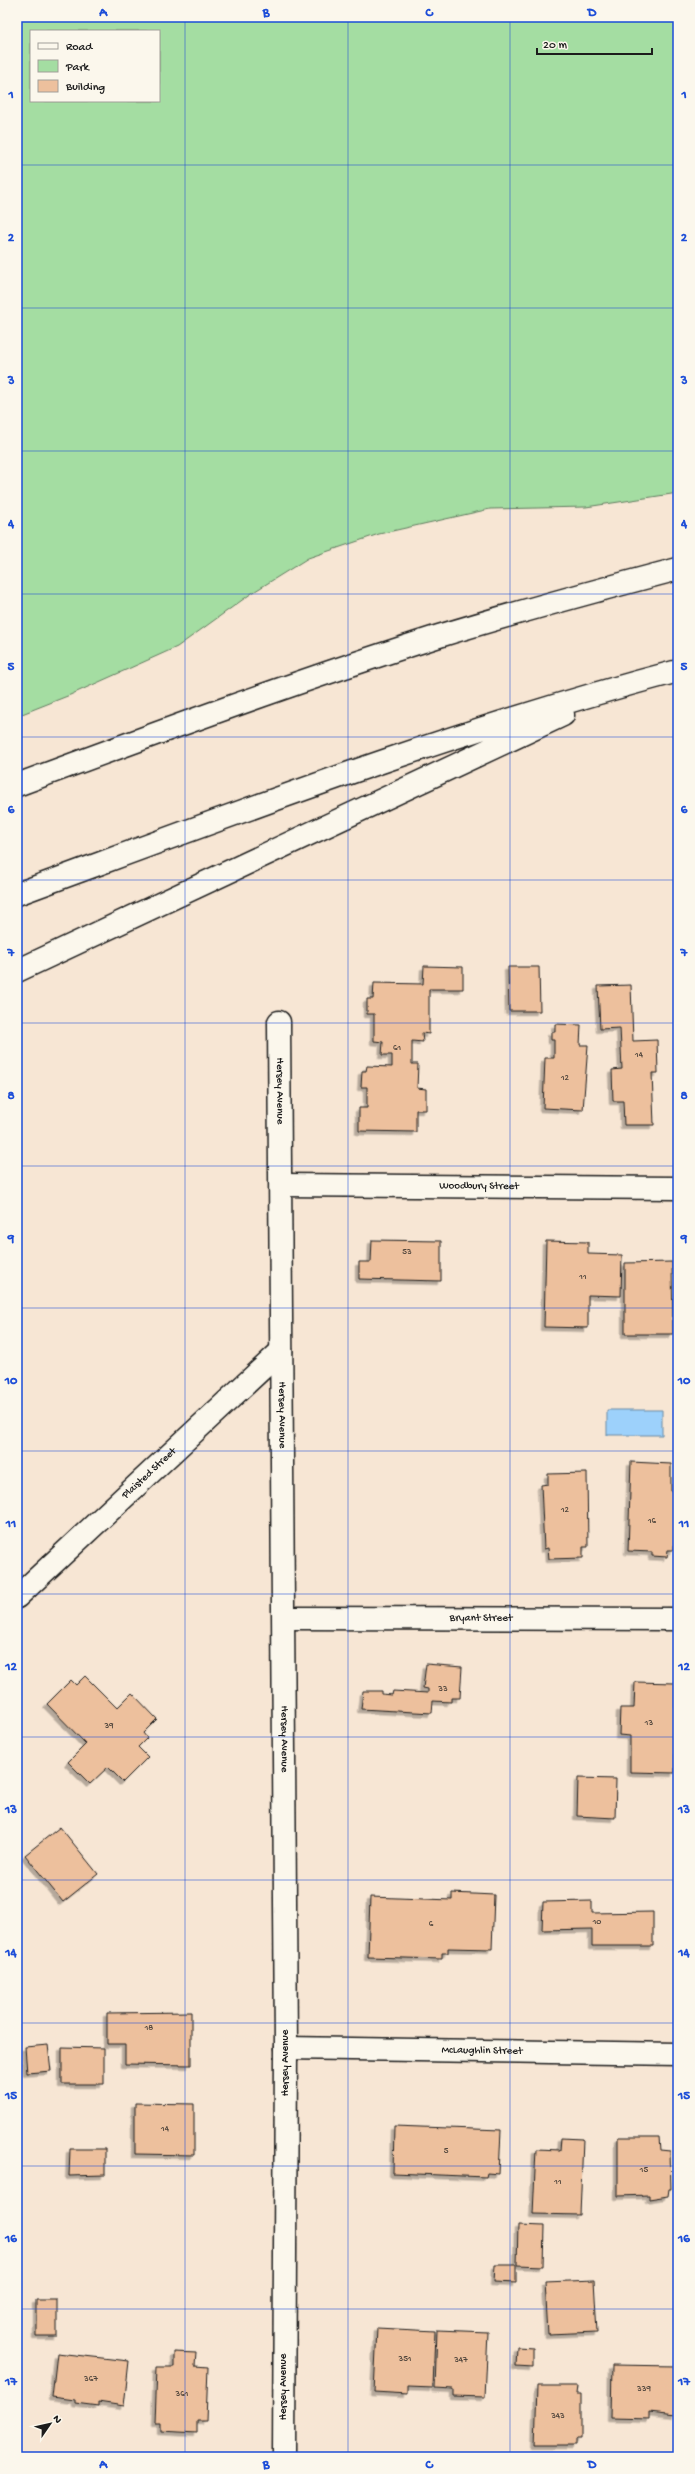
<svg xmlns="http://www.w3.org/2000/svg" width="695" height="2474" font-family="'Gochi Hand',sans-serif">
	<style>
		.green { fill: #a4dda2; stroke: #607c5f; fill-rule: evenodd }
		.water { fill: #9dd1fb; stroke: #6989a2 }
		.building { fill: #edc09d; stroke: #1c1c1c; filter: url(#shadow) }
		.lines { fill: none; stroke-linecap: round; stroke-linejoin: round }
		.minor-casing { stroke: #1c1c1c; stroke-width: 25 }
		.highway-casing { stroke: #1c1c1c; stroke-width: 25 }
		.minor { stroke: #fbf7ec; stroke-width: 22 }
		.highway { stroke: #fbf7ec; stroke-width: 22 }
		.grid { fill: none; stroke: #1d4ed8; stroke-width: 1; stroke-opacity: 0.55 }
		.labels { text-anchor: middle; dominant-baseline: central; stroke-width: 3.5; stroke-linejoin: round; paint-order: stroke }
		.number-label { font-size: 9px; fill: #50453c }
		.street-label { font-size: 11px; fill: #1c1c1c; stroke: #fbf7ec }
		.neatline { fill: none; stroke: #1d4ed8; stroke-width: 1.5 }
		.grid-label { font-size: 13px; text-anchor: middle; font-weight: bold; fill: #1d4ed8 }
	</style>
	<defs>
		<filter id="shadow"><feDropShadow dx="-3.5" dy="3.5" stdDeviation="0" flood-color="#0004"/></filter>
	</defs>
	<rect width="100%" height="100%" fill="#f7e6d4"/>
	<filter id="ink" filterUnits="userSpaceOnUse"><feTurbulence type="fractalNoise" baseFrequency=".025" numOctaves="2"/><feDisplacementMap in="SourceGraphic" scale="8" xChannelSelector="R" yChannelSelector="G"/><feConvolveMatrix kernelMatrix="1 2 1 2 8 2 1 2 1" color-interpolation-filters="sRGB"/></filter>
	<g filter="url(#ink)">
		<path class="green" d="M17 17H92L95 21 107 17H678V493L586 507 490 509 379 534 308 558 252 593 177 647 70 695 17 716ZM31 31H159V101H31Z"/>
		<path class="water" d="M607 1410H662V1435H607Z"/>
		<path class="building" d="M424 966 463 967V989H429V1034L422 1033 423 1042 412 1041V1064H418L417 1088 426 1089V1110H416V1132L359 1131V1108H367V1087H361L362 1071H366L367 1066 392 1067V1055H382L383 1042 374 1041V1014H367V999H373L374 983 423 984Z
			M508 967H539L540 1011H509Z
			M631 985 633 1041 657 1040 658 1073H652L654 1125H624L623 1101H613L612 1070 622 1069 620 1028 600 1029 598 986Z
			M555 1024 581 1025 580 1045H588L583 1110 543 1108 545 1058H554V1040H551V1032H555Z
			M372 1240 441 1241V1281L359 1279V1262H371Z
			M546 1241 588 1242V1254L622 1255 621 1296 588 1295V1328L544 1327Z
			M672 1262 673 1334H625V1263Z
			M631 1462 671 1464V1491L676 1492 674 1550H668L667 1557 652 1556V1552L628 1551Z
			M587 1473 588 1547H583V1558L549 1559 548 1548 544 1549 541 1485 548 1484V1474Z
			M426 1664 462 1667 460 1698H451V1702L433 1701 432 1713 361 1709 363 1691H382V1694L392 1695 393 1691 428 1693V1689L423 1688Z
			M85 1676 117 1708 132 1693 157 1719 143 1733 147 1738 138 1747 148 1757 123 1782 108 1767 90 1784 68 1762 86 1744 47 1704 71 1680 76 1685Z
			M635 1682 675 1683V1710H678V1735H675V1773L630 1772V1736L619 1735 620 1708H634Z
			M578 1778 616 1779 615 1818 577 1816Z
			M60 1827 98 1874 63 1902 25 1855Z
			M452 1893 494 1895 492 1949 448 1948V1953H442V1959L368 1957 370 1897 452 1900Z
			M592 1901V1913L653 1912V1946H592V1929L542 1930 543 1902Z
			M191 2012V2065L125 2064V2044H107V2013Z
			M48 2045 51 2071 27 2073 25 2047Z
			M62 2047 104 2048V2084H62Z
			M135 2103 194 2104V2155L135 2154Z
			M394 2126 501 2130 499 2174 487 2173 486 2177 393 2173Z
			M618 2137H659L660 2150 670 2151 671 2189H669L668 2196 649 2199V2195L618 2196Z
			M561 2138 583 2139 580 2215 533 2214 536 2149 560 2150Z
			M70 2149H105V2175L69 2176Z
			M518 2225 544 2226 543 2266 517 2265Z
			M495 2265H516V2283L494 2282Z
			M594 2280 597 2332 548 2334 545 2282Z
			M36 2300H57V2336H36Z
			M377 2328 435 2331 433 2388 408 2387V2394L374 2392Z
			M437 2330 488 2332 485 2397 453 2396V2389L435 2388Z
			M517 2347 533 2348V2367L516 2366Z
			M174 2352 196 2353 195 2366 208 2367 206 2421H197V2433L161 2431V2423H155L157 2367H174Z
			M57 2353 129 2361 124 2406 98 2402V2406L75 2403V2400L52 2397Z
			M612 2365 677 2366V2415L649 2412V2419L611 2418Z
			M537 2386H578L577 2394H581V2439H576V2445H535Z"/>
		<g class="lines">
			<defs>
				<g id="minor">
					<path id="s1" d="M279 1022 286 2048 284 2457"/>
					<path id="s2" d="M281 1185 678 1188"/>
					<path id="s3" d="M17 1597 281 1351"/>
					<path id="s4" d="M284 1618 678 1619"/>
					<path id="s5" d="M286 2048 678 2054"/>
				</g>
				<path id="highway" d="M17 785C157 733 297 681 439 636 518 612 598 590 678 569
					M17 894C235 814 453 730 678 671
					M17 971 563 715"/>
			</defs>
			<use href="#minor" class="minor-casing"/>
			<use href="#highway" class="highway-casing"/>
			<use href="#minor" class="minor"/>
			<use href="#highway" class="highway"/>
		</g>
	</g>
	<path class="grid" d="M185 17V2457M348 17V2457M510 17V2457M17 165H678M17 308H678M17 451H678M17 594H678M17 737H678M17 880H678M17 1023H678M17 1166H678M17 1308H678M17 1451H678M17 1594H678M17 1737H678M17 1880H678M17 2023H678M17 2166H678M17 2309H678"/>
	<g class="labels">
		<g class="number-label">
			<text x="397" y="1048">61</text>
			<text x="639" y="1055">14</text>
			<text x="565" y="1078">12</text>
			<text x="407" y="1252">53</text>
			<text x="583" y="1277">11</text>
			<text x="565" y="1510">12</text>
			<text x="652" y="1521">16</text>
			<text x="443" y="1689">33</text>
			<text x="649" y="1723">13</text>
			<text x="109" y="1726">39</text>
			<text x="597" y="1922">10</text>
			<text x="431" y="1924">6</text>
			<text x="149" y="2028">18</text>
			<text x="165" y="2129">14</text>
			<text x="446" y="2151">5</text>
			<text x="644" y="2170">15</text>
			<text x="558" y="2182">11</text>
			<text x="405" y="2359">351</text>
			<text x="461" y="2360">347</text>
			<text x="91" y="2379">367</text>
			<text x="644" y="2389">339</text>
			<text x="182" y="2394">361</text>
			<text x="558" y="2416">343</text>
		</g>
		<g class="street-label">
			<text stroke="none"><textPath href="#s1" startOffset="69">Hersey Avenue</textPath></text>
			<text stroke="none"><textPath href="#s2" startOffset="198">Woodbury Street</textPath></text>
			<text stroke="none"><textPath href="#s1" startOffset="393">Hersey Avenue</textPath></text>
			<text stroke="none"><textPath href="#s3" startOffset="181">Plaisted Street</textPath></text>
			<text stroke="none"><textPath href="#s4" startOffset="197">Bryant Street</textPath></text>
			<text stroke="none"><textPath href="#s1" startOffset="717">Hersey Avenue</textPath></text>
			<text stroke="none"><textPath href="#s5" startOffset="196">McLaughlin Street</textPath></text>
			<text transform="translate(286 2063) rotate(-90)">Hersey Avenue</text>
			<text transform="translate(284 2387) rotate(-90)">Hersey Avenue</text>
		</g>
	</g>
	<rect width="695" height="2474" fill="none" stroke="#fbf7ec" stroke-width="44"/>
	<rect x="30" y="30" width="130" height="72" fill="#fbf7ec" stroke="#a29f99"/>
	<rect x="38" y="43" width="20" height="6" fill="#fbf7ec" stroke="#a29f99"/>
	<text x="66" y="50" font-size="12" fill="#1c1c1c">Road</text>
	<rect x="38" y="60" width="20" height="12" fill="#a4dda2" stroke="#a29f99"/>
	<text x="66" y="70" font-size="12" fill="#1c1c1c">Park</text>
	<rect x="38" y="80" width="20" height="12" fill="#edc09d" stroke="#a29f99"/>
	<text x="66" y="90" font-size="12" fill="#1c1c1c">Building</text>
	<g transform="translate(50 2424) rotate(56)" stroke="#fbf7ec" stroke-width="3" paint-order="stroke">
	<path d="M0-3L7 15L0 10L-7 15Z" fill="#1c1c1c"/>
	<text y="-6" font-size="11" font-weight="bold" text-anchor="middle" fill="#1c1c1c">N</text>
	</g>
	<path d="M537 48v6h115v-6" fill="none" stroke="#1c1c1c" stroke-width="2"/>
	<text x="543" y="48" font-size="12" fill="#1c1c1c" stroke="#fbf7ec" stroke-width="3" paint-order="stroke">20 m</text>
	<rect x="22" y="22" width="651" height="2430" class="neatline"/>
	<g class="grid-label">
		<text x="103" y="16">A</text>
		<text x="266" y="16">B</text>
		<text x="429" y="16">C</text>
		<text x="592" y="16">D</text>
		<text x="11" y="98">1</text>
		<text x="684" y="98">1</text>
		<text x="11" y="241">2</text>
		<text x="684" y="241">2</text>
		<text x="11" y="384">3</text>
		<text x="684" y="384">3</text>
		<text x="11" y="527">4</text>
		<text x="684" y="527">4</text>
		<text x="11" y="670">5</text>
		<text x="684" y="670">5</text>
		<text x="11" y="813">6</text>
		<text x="684" y="813">6</text>
		<text x="11" y="956">7</text>
		<text x="684" y="956">7</text>
		<text x="11" y="1099">8</text>
		<text x="684" y="1099">8</text>
		<text x="11" y="1242">9</text>
		<text x="684" y="1242">9</text>
		<text x="11" y="1384">10</text>
		<text x="684" y="1384">10</text>
		<text x="11" y="1527">11</text>
		<text x="684" y="1527">11</text>
		<text x="11" y="1670">12</text>
		<text x="684" y="1670">12</text>
		<text x="11" y="1813">13</text>
		<text x="684" y="1813">13</text>
		<text x="11" y="1956">14</text>
		<text x="684" y="1956">14</text>
		<text x="11" y="2099">15</text>
		<text x="684" y="2099">15</text>
		<text x="11" y="2242">16</text>
		<text x="684" y="2242">16</text>
		<text x="11" y="2385">17</text>
		<text x="684" y="2385">17</text>
		<text x="103" y="2468">A</text>
		<text x="266" y="2468">B</text>
		<text x="429" y="2468">C</text>
		<text x="592" y="2468">D</text>
	</g>
</svg>
